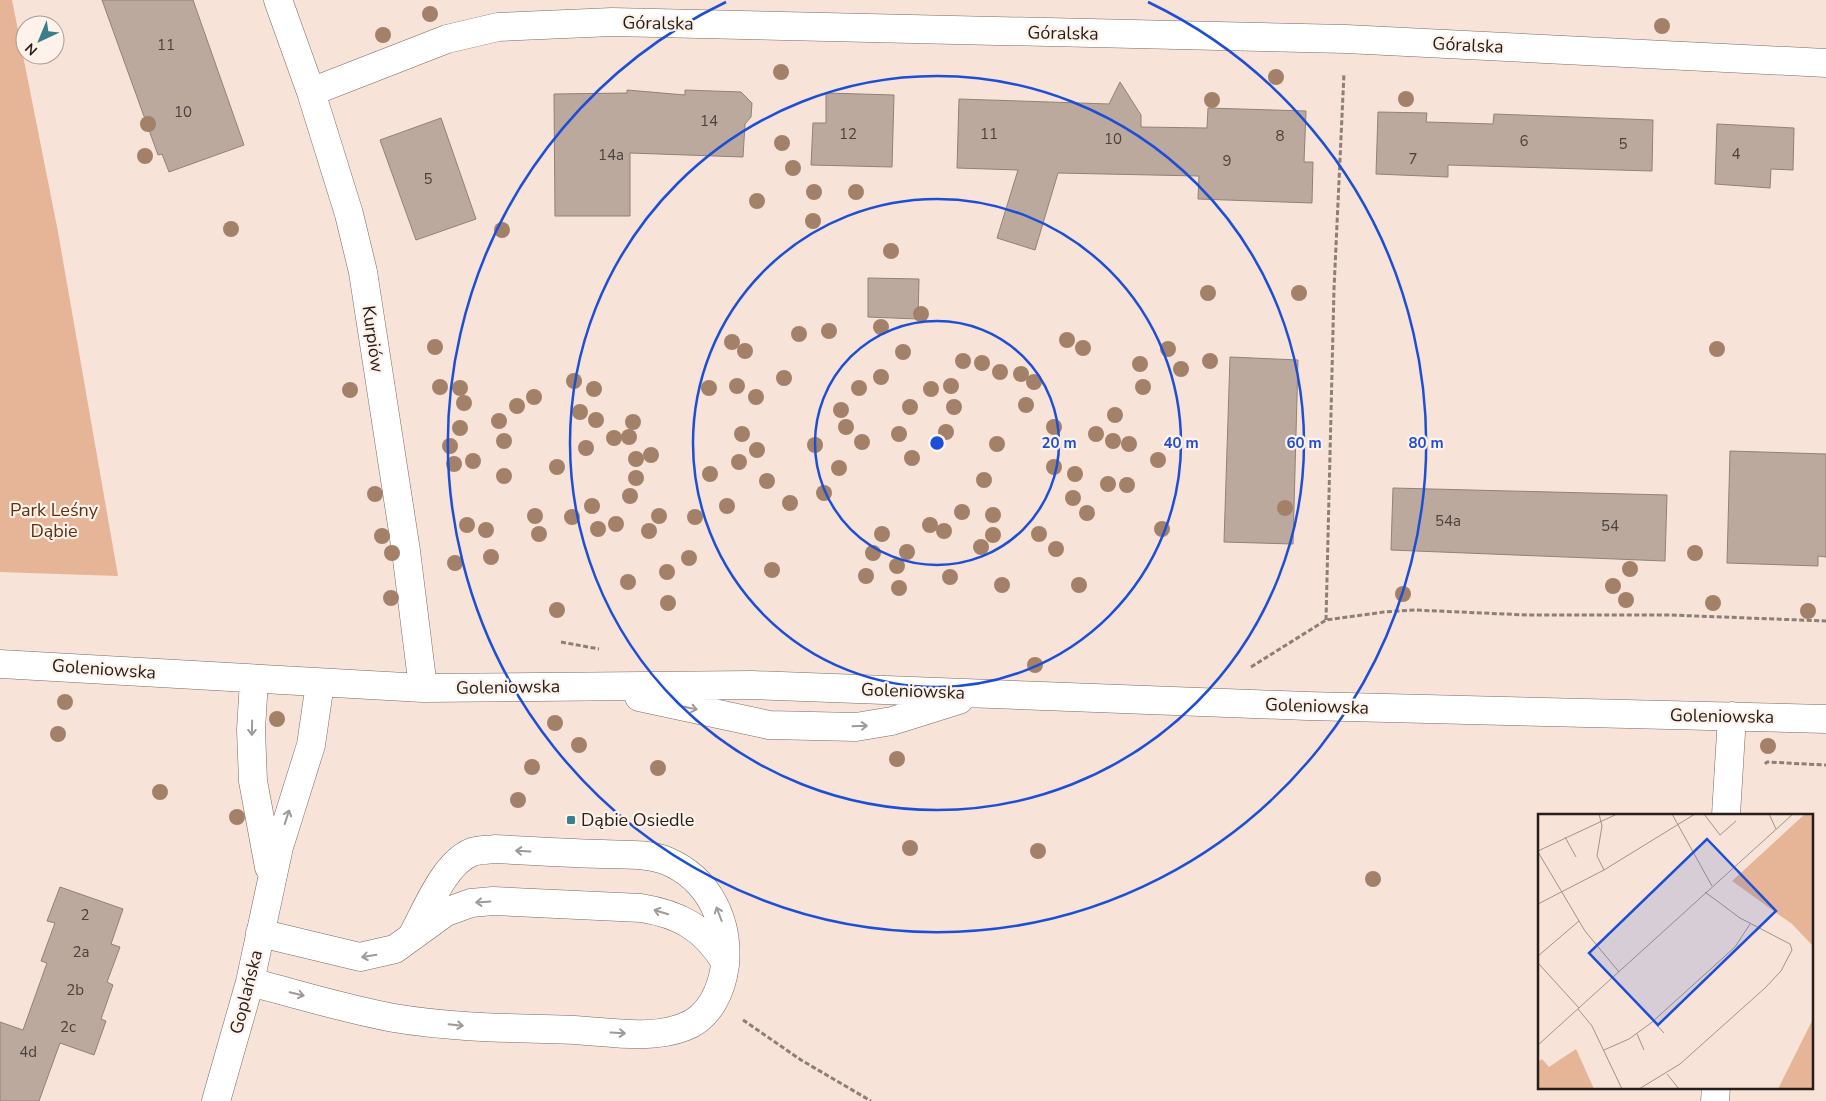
<svg xmlns="http://www.w3.org/2000/svg" width="1826" height="1101" font-family="'Nunito Sans',sans-serif">
	<style>
		.green { fill: #e6b496 }
		.building { fill: #bca99e; stroke: #938176 }
		.lines { fill: none; stroke-linecap: round; stroke-linejoin: round }
		.minor-casing { stroke: #7b6a60; stroke-width: 29 }
		.path { stroke: #8c7f77; stroke-width: 3; stroke-dasharray: 5 2.5; stroke-linecap: butt }
		.minor { stroke: #fff; stroke-width: 28 }
		.tree { fill: #a38169 }
		.oneway { stroke: #9d9a98 }
		.ring { fill: none; stroke: #1d4ed8; stroke-width: 2.5 }
		.poi-dot { fill: #397e8b; stroke: #fef2eb; stroke-width: 2 }
		.labels { text-anchor: middle; dominant-baseline: central; stroke-width: 4.5; stroke-linejoin: round; paint-order: stroke }
		.number-label { font-size: 15px; fill: #4b413b }
		.street-label { font-size: 18px; fill: #251e1a; stroke: #fef2eb }
		.park-label { font-size: 18px; fill: #5f300f; stroke: #fef2eb }
		.poi-label { font-size: 18px; fill: #251e1a; stroke: #fef2eb; text-anchor: start }
		.inset-road { fill: none; stroke: #a3948b; stroke-width: 1 }
		.view { fill: #1d4ed8; fill-opacity: 0.15; stroke: #1d4ed8; stroke-width: 2.5 }
		.inset-edge { fill: none; stroke: #251e1a; stroke-width: 2.5 }
		.centre { fill: #1d4ed8; stroke: #fef2eb; stroke-width: 2.5 }
		.ring-label { font-size: 15px; text-anchor: middle; font-weight: bold; fill: #1d4ed8; stroke: #fef2eb; stroke-width: 4.5; stroke-linejoin: round; paint-order: stroke }
	</style>
	<rect width="100%" height="100%" fill="#f7e3d7"/>
	<path class="green" d="M0 0H12L58 232 118 576 0 572Z"/>
	<path class="building" d="M102 0H193L244 145 169 172 162 154 158 155Z
		M1120 82 1141 115V127L1207 128 1208 108 1306 111 1304 162H1313L1312 203 1198 199 1199 176 1058 173 1035 250 997 238 1018 170 957 168 959 99 1109 104Z
		M627 90 685 95V90L741 92 752 103 751 117 745 124 743 157 630 153V216H555L554 94 627 93Z
		M826 93 894 95 892 167 811 165 813 123H826Z
		M1378 112 1427 113 1426 122 1461 123 1493 124 1494 114 1653 120 1652 171 1448 165V177L1376 174Z
		M441 118 476 219 416 240 380 140Z
		M1717 124 1794 128 1793 170 1771 169 1770 188 1715 184Z
		M868 278 919 279 918 319 868 317Z
		M1230 357 1298 360 1293 544 1224 542Z
		M1730 451 1826 454V557L1818 556V566L1727 563Z
		M1393 488 1667 495 1665 561 1391 550Z
		M60 887 123 909 111 944 120 947 107 982 113 985 101 1019 106 1021 94 1055 60 1043 39 1101H0V1022L23 1030 47 963 41 961 55 923 47 921Z"/>
	<g class="lines">
		<defs>
			<path id="minor" d="M278 0 311 92 349 214 363 272 406 551 423 688
				M311 92 447 39 498 27 612 22 1346 39 1826 63
				M0 664 423 688 752 685 1307 706 1826 719
				M254 680 251 730 253 781 269 867
				M639 697 769 725 856 727 892 721 959 700
				M1726 815 1732 716
				M260 933 360 957 395 949 446 912 471 903 493 901 641 908C679 914 705 928 725 962
				M250 982C297 994 345 1009 394 1018 453 1028 514 1028 574 1030 609 1032 651 1040 684 1027 710 1018 722 989 725 965 729 921 709 879 667 861 648 853 623 855 602 854 566 853 531 851 495 849 488 850 478 850 472 852 444 863 426 911 412 936
				M216 1101 250 982 279 847 311 745 320 683
				M1715 1101 1716 1087"/>
		</defs>
		<use href="#minor" class="minor-casing"/>
		<path class="path" d="M1326 620 1334 289 1344 73
			M561 642 599 649
			M1251 667 1326 620 1384 612 1415 610 1527 615H1670L1826 621
			M1765 764 1767 762 1826 765
			M743 1020 801 1060 871 1101"/>
		<use href="#minor" class="minor"/>
	</g>
	<g class="tree">
		<circle cx="430" cy="14" r="8"/>
		<circle cx="1662" cy="26" r="8"/>
		<circle cx="383" cy="35" r="8"/>
		<circle cx="781" cy="72" r="8"/>
		<circle cx="1276" cy="77" r="8"/>
		<circle cx="1406" cy="99" r="8"/>
		<circle cx="1212" cy="100" r="8"/>
		<circle cx="148" cy="124" r="8"/>
		<circle cx="782" cy="143" r="8"/>
		<circle cx="145" cy="156" r="8"/>
		<circle cx="793" cy="168" r="8"/>
		<circle cx="814" cy="192" r="8"/>
		<circle cx="856" cy="192" r="8"/>
		<circle cx="757" cy="201" r="8"/>
		<circle cx="813" cy="221" r="8"/>
		<circle cx="231" cy="229" r="8"/>
		<circle cx="502" cy="230" r="8"/>
		<circle cx="891" cy="251" r="8"/>
		<circle cx="1208" cy="293" r="8"/>
		<circle cx="1299" cy="293" r="8"/>
		<circle cx="921" cy="314" r="8"/>
		<circle cx="881" cy="327" r="8"/>
		<circle cx="829" cy="331" r="8"/>
		<circle cx="799" cy="334" r="8"/>
		<circle cx="1067" cy="340" r="8"/>
		<circle cx="732" cy="342" r="8"/>
		<circle cx="435" cy="347" r="8"/>
		<circle cx="1083" cy="348" r="8"/>
		<circle cx="1168" cy="349" r="8"/>
		<circle cx="1717" cy="349" r="8"/>
		<circle cx="745" cy="351" r="8"/>
		<circle cx="903" cy="352" r="8"/>
		<circle cx="963" cy="361" r="8"/>
		<circle cx="1210" cy="361" r="8"/>
		<circle cx="982" cy="363" r="8"/>
		<circle cx="1140" cy="364" r="8"/>
		<circle cx="1181" cy="369" r="8"/>
		<circle cx="1000" cy="372" r="8"/>
		<circle cx="1021" cy="374" r="8"/>
		<circle cx="881" cy="377" r="8"/>
		<circle cx="784" cy="378" r="8"/>
		<circle cx="574" cy="381" r="8"/>
		<circle cx="1034" cy="382" r="8"/>
		<circle cx="737" cy="386" r="8"/>
		<circle cx="951" cy="386" r="8"/>
		<circle cx="440" cy="387" r="8"/>
		<circle cx="1143" cy="387" r="8"/>
		<circle cx="460" cy="388" r="8"/>
		<circle cx="709" cy="388" r="8"/>
		<circle cx="859" cy="388" r="8"/>
		<circle cx="594" cy="389" r="8"/>
		<circle cx="931" cy="389" r="8"/>
		<circle cx="350" cy="390" r="8"/>
		<circle cx="534" cy="397" r="8"/>
		<circle cx="756" cy="397" r="8"/>
		<circle cx="464" cy="403" r="8"/>
		<circle cx="1026" cy="405" r="8"/>
		<circle cx="517" cy="406" r="8"/>
		<circle cx="910" cy="407" r="8"/>
		<circle cx="954" cy="407" r="8"/>
		<circle cx="841" cy="410" r="8"/>
		<circle cx="580" cy="412" r="8"/>
		<circle cx="1115" cy="415" r="8"/>
		<circle cx="596" cy="420" r="8"/>
		<circle cx="499" cy="421" r="8"/>
		<circle cx="633" cy="422" r="8"/>
		<circle cx="846" cy="427" r="8"/>
		<circle cx="1054" cy="427" r="8"/>
		<circle cx="460" cy="428" r="8"/>
		<circle cx="946" cy="432" r="8"/>
		<circle cx="742" cy="434" r="8"/>
		<circle cx="899" cy="434" r="8"/>
		<circle cx="1096" cy="434" r="8"/>
		<circle cx="629" cy="437" r="8"/>
		<circle cx="614" cy="438" r="8"/>
		<circle cx="504" cy="441" r="8"/>
		<circle cx="1113" cy="441" r="8"/>
		<circle cx="862" cy="442" r="8"/>
		<circle cx="997" cy="444" r="8"/>
		<circle cx="1129" cy="444" r="8"/>
		<circle cx="815" cy="445" r="8"/>
		<circle cx="450" cy="446" r="8"/>
		<circle cx="586" cy="448" r="8"/>
		<circle cx="757" cy="450" r="8"/>
		<circle cx="651" cy="455" r="8"/>
		<circle cx="912" cy="458" r="8"/>
		<circle cx="636" cy="459" r="8"/>
		<circle cx="1158" cy="460" r="8"/>
		<circle cx="473" cy="461" r="8"/>
		<circle cx="739" cy="462" r="8"/>
		<circle cx="454" cy="464" r="8"/>
		<circle cx="557" cy="467" r="8"/>
		<circle cx="1054" cy="467" r="8"/>
		<circle cx="839" cy="468" r="8"/>
		<circle cx="710" cy="474" r="8"/>
		<circle cx="1075" cy="474" r="8"/>
		<circle cx="504" cy="476" r="8"/>
		<circle cx="636" cy="478" r="8"/>
		<circle cx="984" cy="480" r="8"/>
		<circle cx="767" cy="481" r="8"/>
		<circle cx="1108" cy="484" r="8"/>
		<circle cx="1127" cy="485" r="8"/>
		<circle cx="824" cy="493" r="8"/>
		<circle cx="375" cy="494" r="8"/>
		<circle cx="630" cy="496" r="8"/>
		<circle cx="1073" cy="498" r="8"/>
		<circle cx="790" cy="503" r="8"/>
		<circle cx="592" cy="506" r="8"/>
		<circle cx="727" cy="506" r="8"/>
		<circle cx="1285" cy="508" r="8"/>
		<circle cx="962" cy="512" r="8"/>
		<circle cx="1087" cy="513" r="8"/>
		<circle cx="993" cy="515" r="8"/>
		<circle cx="535" cy="516" r="8"/>
		<circle cx="659" cy="516" r="8"/>
		<circle cx="572" cy="517" r="8"/>
		<circle cx="695" cy="517" r="8"/>
		<circle cx="616" cy="524" r="8"/>
		<circle cx="467" cy="525" r="8"/>
		<circle cx="930" cy="525" r="8"/>
		<circle cx="598" cy="529" r="8"/>
		<circle cx="1162" cy="529" r="8"/>
		<circle cx="486" cy="530" r="8"/>
		<circle cx="649" cy="531" r="8"/>
		<circle cx="944" cy="531" r="8"/>
		<circle cx="539" cy="534" r="8"/>
		<circle cx="882" cy="534" r="8"/>
		<circle cx="1039" cy="534" r="8"/>
		<circle cx="993" cy="535" r="8"/>
		<circle cx="382" cy="536" r="8"/>
		<circle cx="981" cy="547" r="8"/>
		<circle cx="1056" cy="549" r="8"/>
		<circle cx="907" cy="552" r="8"/>
		<circle cx="392" cy="553" r="8"/>
		<circle cx="873" cy="553" r="8"/>
		<circle cx="1695" cy="553" r="8"/>
		<circle cx="491" cy="557" r="8"/>
		<circle cx="689" cy="558" r="8"/>
		<circle cx="455" cy="563" r="8"/>
		<circle cx="897" cy="566" r="8"/>
		<circle cx="1630" cy="569" r="8"/>
		<circle cx="772" cy="570" r="8"/>
		<circle cx="667" cy="572" r="8"/>
		<circle cx="866" cy="576" r="8"/>
		<circle cx="950" cy="577" r="8"/>
		<circle cx="628" cy="582" r="8"/>
		<circle cx="1002" cy="585" r="8"/>
		<circle cx="1079" cy="585" r="8"/>
		<circle cx="1613" cy="586" r="8"/>
		<circle cx="899" cy="588" r="8"/>
		<circle cx="1403" cy="594" r="8"/>
		<circle cx="391" cy="598" r="8"/>
		<circle cx="1626" cy="600" r="8"/>
		<circle cx="668" cy="603" r="8"/>
		<circle cx="1713" cy="603" r="8"/>
		<circle cx="557" cy="610" r="8"/>
		<circle cx="1808" cy="611" r="8"/>
		<circle cx="1035" cy="665" r="8"/>
		<circle cx="65" cy="702" r="8"/>
		<circle cx="277" cy="719" r="8"/>
		<circle cx="555" cy="723" r="8"/>
		<circle cx="58" cy="734" r="8"/>
		<circle cx="579" cy="745" r="8"/>
		<circle cx="1768" cy="746" r="8"/>
		<circle cx="897" cy="759" r="8"/>
		<circle cx="532" cy="767" r="8"/>
		<circle cx="658" cy="768" r="8"/>
		<circle cx="160" cy="792" r="8"/>
		<circle cx="518" cy="800" r="8"/>
		<circle cx="237" cy="817" r="8"/>
		<circle cx="910" cy="848" r="8"/>
		<circle cx="1038" cy="851" r="8"/>
		<circle cx="1373" cy="879" r="8"/>
	</g>
	<defs><path id="oneway-shaft" d="M-6 0H5M1.5-3L5.5 0L1.5 3" fill="none" stroke-width="1.6" stroke-linecap="round" stroke-linejoin="round" transform="scale(1.25)"/></defs>
	<g class="oneway">
		<use href="#oneway-shaft" transform="translate(690 708) rotate(12)"/>
		<use href="#oneway-shaft" transform="translate(860 726) rotate(-2)"/>
		<use href="#oneway-shaft" transform="translate(252 728) rotate(91)"/>
		<use href="#oneway-shaft" transform="translate(287 817) rotate(-72)"/>
		<use href="#oneway-shaft" transform="translate(523 851) rotate(-177)"/>
		<use href="#oneway-shaft" transform="translate(483 902) rotate(176)"/>
		<use href="#oneway-shaft" transform="translate(661 912) rotate(-163)"/>
		<use href="#oneway-shaft" transform="translate(719 914) rotate(-111)"/>
		<use href="#oneway-shaft" transform="translate(369 956) rotate(171)"/>
		<use href="#oneway-shaft" transform="translate(297 994) rotate(14)"/>
		<use href="#oneway-shaft" transform="translate(456 1025) rotate(6)"/>
		<use href="#oneway-shaft" transform="translate(618 1033) rotate(3)"/>
	</g>
	<g class="ring">
		<circle cx="937" cy="443" r="122"/>
		<circle cx="937" cy="443" r="244"/>
		<circle cx="937" cy="443" r="367"/>
		<path d="M1148 2A489 489 0 1 1 726 2"/>
	</g>
	<rect class="poi-dot" x="566" y="815" width="10" height="10" rx="2.5"/>
	<g class="labels">
		<g class="number-label">
			<text x="166" y="45">11</text>
			<text x="183" y="112">10</text>
			<text x="709" y="121">14</text>
			<text x="848" y="134">12</text>
			<text x="989" y="134">11</text>
			<text x="1280" y="136">8</text>
			<text x="1113" y="139">10</text>
			<text x="1524" y="141">6</text>
			<text x="1623" y="144">5</text>
			<text x="1736" y="154">4</text>
			<text x="611" y="155">14a</text>
			<text x="1413" y="159">7</text>
			<text x="1227" y="161">9</text>
			<text x="428" y="179">5</text>
			<text x="1448" y="521">54a</text>
			<text x="1610" y="526">54</text>
			<text x="85" y="915">2</text>
			<text x="81" y="952">2a</text>
			<text x="75" y="990">2b</text>
			<text x="68" y="1027">2c</text>
			<text x="28" y="1052">4d</text>
		</g>
		<g class="street-label">
			<text transform="translate(658 23) rotate(1)">Góralska</text>
			<text transform="translate(1063 33) rotate(1)">Góralska</text>
			<text transform="translate(1468 45) rotate(3)">Góralska</text>
			<text transform="translate(373 339) rotate(82)">Kurpiów</text>
			<text transform="translate(104 669) rotate(4)">Goleniowska</text>
			<text transform="translate(508 687) rotate(-1)">Goleniowska</text>
			<text transform="translate(913 691) rotate(2)">Goleniowska</text>
			<text transform="translate(1317 706) rotate(2)">Goleniowska</text>
			<text transform="translate(1722 716) rotate(1)">Goleniowska</text>
			<text transform="translate(246 992) rotate(-76)">Goplańska</text>
		</g>
		<g class="park-label">
			<text x="54" y="510">Park Leśny<tspan x="54" dy="21">Dąbie</tspan></text>
		</g>
		<g class="poi-label">
			<text x="581" y="820">Dąbie Osiedle</text>
		</g>
	</g>
	<g transform="translate(1538 814)">
		<rect width="275" height="275" fill="#f7e3d7"/>
		<path d="M267 0H275V132L254 110 194 67ZM275 205V275H240ZM38 235 56 275H0V248L4 245 11 253Z" fill="#e6b496"/>
		<path class="inset-road" d="M61 0 64 12 59 42 66 56M134 0 174 72M166 0 182 21 198 7M231 0 238 15M27 23 38 43M0 37 79 0M0 38 47 117 81 158M0 90 66 56 157 0M0 142 41 107M0 149 41 194M40 195 54 212 84 275M115 207 126 219M99 220 106 236M0 231 255 0M66 236 91 225 113 209 197 133 212 110M129 260 141 275M101 275 142 250 227 174 243 157 254 136 252 130 202 104 167 78"/>
		<path class="view" d="M169 25 238 97 120 211 51 139Z"/>
		<rect width="275" height="275" class="inset-edge"/>
	</g>
	<circle cx="937" cy="443" r="8" class="centre"/>
	<g class="ring-label">
		<text x="1059" y="448">20 m</text>
		<text x="1181" y="448">40 m</text>
		<text x="1304" y="448">60 m</text>
		<text x="1426" y="448">80 m</text>
	</g>
	<g transform="translate(40 40) rotate(224)"><circle r="24" fill="#fef2eb" stroke="#a79d97"/>
	<path d="M0-4L9 19L0 12L-9 19Z" fill="#397e8b"/>
	<text y="-8" font-size="14" font-weight="bold" text-anchor="middle" fill="#251e1a">N</text>
	</g>
</svg>
